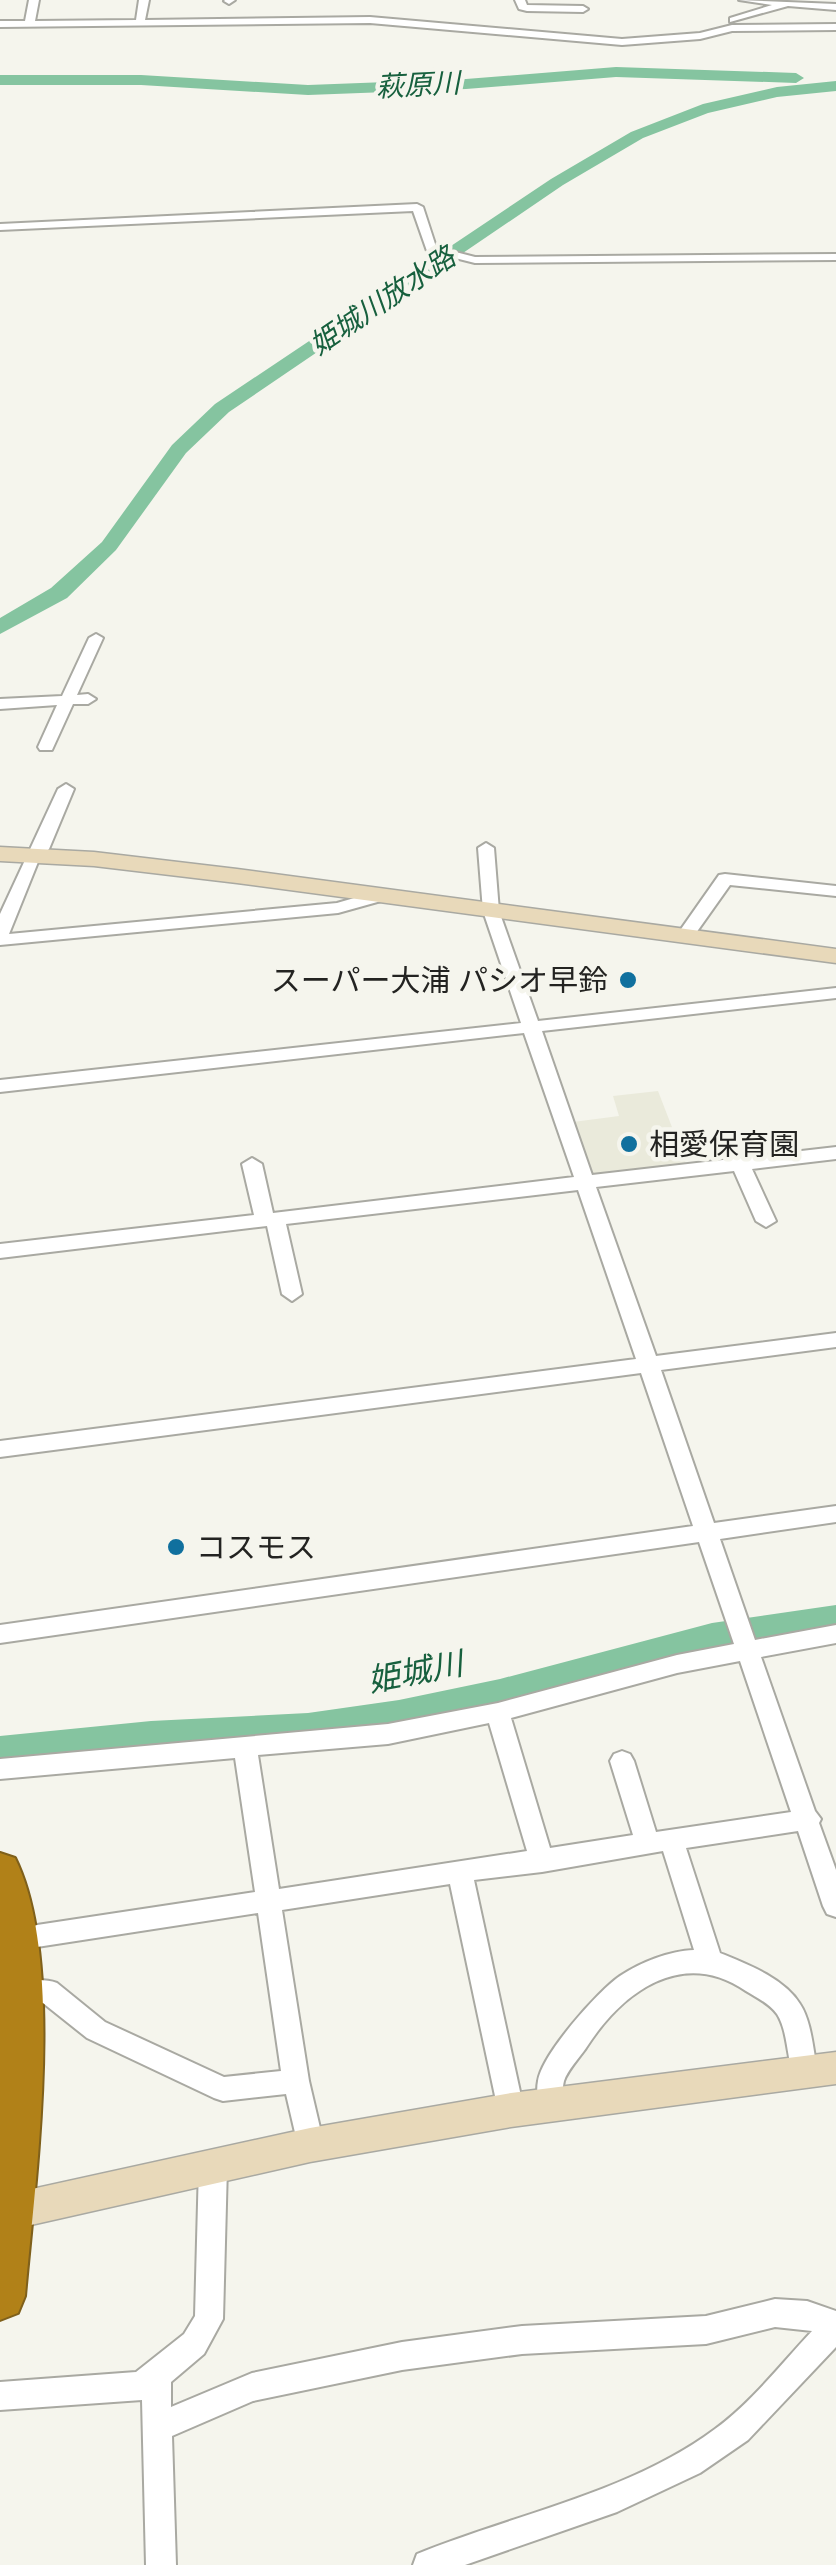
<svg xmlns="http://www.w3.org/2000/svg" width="836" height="2565" font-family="'Golos Text','Noto Sans JP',sans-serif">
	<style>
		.built { fill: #eaeadb }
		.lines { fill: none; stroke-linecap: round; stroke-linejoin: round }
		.river { fill: #85c4a0; fill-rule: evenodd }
		.street-casing { stroke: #a9a9a2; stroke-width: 4 }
		.secondary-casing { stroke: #a9a9a2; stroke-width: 3 }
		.highway-casing { stroke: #7f601b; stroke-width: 4 }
		.street { fill: #fff; fill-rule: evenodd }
		.secondary { fill: #e8d9ba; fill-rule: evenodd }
		.highway { fill: #b18118; fill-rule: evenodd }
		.poi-dot { fill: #10709e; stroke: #f5f5ed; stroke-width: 4 }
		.labels { text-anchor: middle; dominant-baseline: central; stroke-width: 9; stroke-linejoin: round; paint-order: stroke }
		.far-water-label { font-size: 28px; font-style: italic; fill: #17603e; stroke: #f5f5ed }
		.poi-label { font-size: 30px; fill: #232321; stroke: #f5f5ed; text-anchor: start }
		.water-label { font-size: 32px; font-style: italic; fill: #17603e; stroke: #f5f5ed }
	</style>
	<rect width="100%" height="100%" fill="#f5f5ed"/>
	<path class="built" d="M658 1091 687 1166 591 1175 573 1122 619 1116 613 1096Z"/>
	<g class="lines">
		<path class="river" d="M616 67 796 73 804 78 796 83 616 77 466 89 308 95 141 85H0V75H141L308 85 466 79Z
			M836 81V91L777 97 708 113 643 138 563 185 229 412 186 453 116 550 67 598 0 634V618L51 588 102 542 172 445 215 404 551 179 631 132 703 104 777 87Z
			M836 1605V1631L712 1649 500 1707 399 1728 308 1741 151 1749 0 1766V1736L151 1721 308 1713 399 1700 500 1679 712 1623Z"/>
		<defs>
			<path id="street" d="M29 0H39L35 21 136 20 139 0H149L145 20 370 17 622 39 700 33 732 25 836 24V30L732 31 700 39 622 45 370 23 0 27V21H25Z
				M235 0 229 4 224 1 225 0Z
				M515 0H525L527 5 583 6 588 9 583 12 527 11 519 9Z
				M739 0 836 4V10L788 6 730 22V18L772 5Z
				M417 204 423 207 436 247 475 257 836 254V260L475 263 427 251 413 211 0 230V224Z
				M96 634 103 638 77 695 88 694 96 699 88 704H73L52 750H40L38 747 57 705 0 709V699L62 696 89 638Z
				M66 784 74 789 49 849 40 857 9 934 337 903 375 892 383 897 381 901 338 913 0 945V914L58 789Z
				M486 843 494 848 499 911 538 1021 836 988V998L542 1031 592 1175 836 1147V1159L752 1169 776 1221 766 1227 756 1221 734 1171 596 1187 656 1356 836 1333V1347L661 1370 714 1523 836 1506V1522L720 1539 755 1640 836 1625V1643L761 1657 815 1811 821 1819 819 1823 836 1870V1917L827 1914 823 1906 798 1831 686 1848 720 1953C747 1964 784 1978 800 2004 812 2022 813 2052 818 2073L814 2081 805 2085 796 2081C786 2061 789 2033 777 2014 770 2004 756 1997 746 1991 682 1947 622 1992 586 2048 579 2058 567 2071 564 2081 561 2092 566 2101 561 2112L552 2115 543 2112C538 2103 536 2091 538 2081 542 2054 598 1991 620 1976 641 1962 669 1951 694 1950L663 1851 542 1872 474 1880 524 2110 520 2119 511 2122 502 2119 498 2110 450 1884 282 1910 309 2081 324 2145 320 2154 310 2157 300 2154 286 2094 223 2101 214 2098 87 2038 43 2003 19 2004 10 2001 6 1993 10 1985C24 1980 43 1978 57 1983L105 2022 224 2077 281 2071 258 1913 37 1947 15 1954 6 1951 2 1943 6 1935 37 1925 255 1892 235 1758 0 1779V1759L388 1724 498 1703 677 1655 734 1644 699 1542 0 1643V1625L693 1526 641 1373 0 1457V1441L636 1359 578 1190 286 1224 302 1294 292 1301 282 1294 267 1226 0 1258V1244L254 1215 242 1164 252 1158 262 1164 273 1213 574 1177 524 1033 0 1092V1080L521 1023 483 911 478 848ZM740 1661 791 1812 656 1832 634 1761 630 1754 622 1751 614 1754 610 1761 633 1835 550 1848 511 1718 677 1673ZM489 1723 527 1851 279 1889 258 1755 388 1744Z
				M725 874 836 886V896L730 885 691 940H679L676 936 679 932 719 875Z
				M213 2153 223 2157 227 2166 223 2319 204 2354 171 2382V2407L252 2373 402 2342 522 2326 706 2316 775 2299 807 2301 836 2311V2347L748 2440 700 2473 617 2512 465 2565H413L417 2554C515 2514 629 2493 715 2429 752 2402 781 2364 812 2331L775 2327 706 2344 522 2354 402 2370 253 2401 172 2436 176 2565H146L142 2400 0 2410V2382L136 2372 184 2334 195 2316 199 2166 203 2157Z"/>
			<path id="secondary" d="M0 847 94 852 237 869 836 949V963L237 883 94 866 0 861Z
				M836 2052V2084L511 2127 310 2162 0 2232V2196L310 2128 511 2093Z"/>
			<path id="highway" d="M0 1853 15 1858C66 1961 35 2181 25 2296L18 2313 0 2320Z"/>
		</defs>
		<use href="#street" class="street-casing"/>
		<use href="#secondary" class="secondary-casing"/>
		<use href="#highway" class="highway-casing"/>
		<use href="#street" class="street"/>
		<use href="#secondary" class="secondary"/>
		<use href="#highway" class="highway"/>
	</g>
	<g class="poi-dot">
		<circle cx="628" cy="980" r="10"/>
		<circle cx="629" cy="1144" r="10"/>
		<circle cx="176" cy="1547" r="10"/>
	</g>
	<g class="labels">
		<g class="far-water-label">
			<text transform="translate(418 84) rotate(-3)">萩原川</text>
			<text transform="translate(382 300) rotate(-34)">姫城川放水路</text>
		</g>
		<g class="poi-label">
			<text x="608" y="980" text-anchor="end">スーパー大浦 パシオ早鈴</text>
			<text x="649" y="1144">相愛保育園</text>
			<text x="196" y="1547">コスモス</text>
		</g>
		<g class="water-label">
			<text transform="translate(415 1671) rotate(-11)">姫城川</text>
		</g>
	</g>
</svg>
